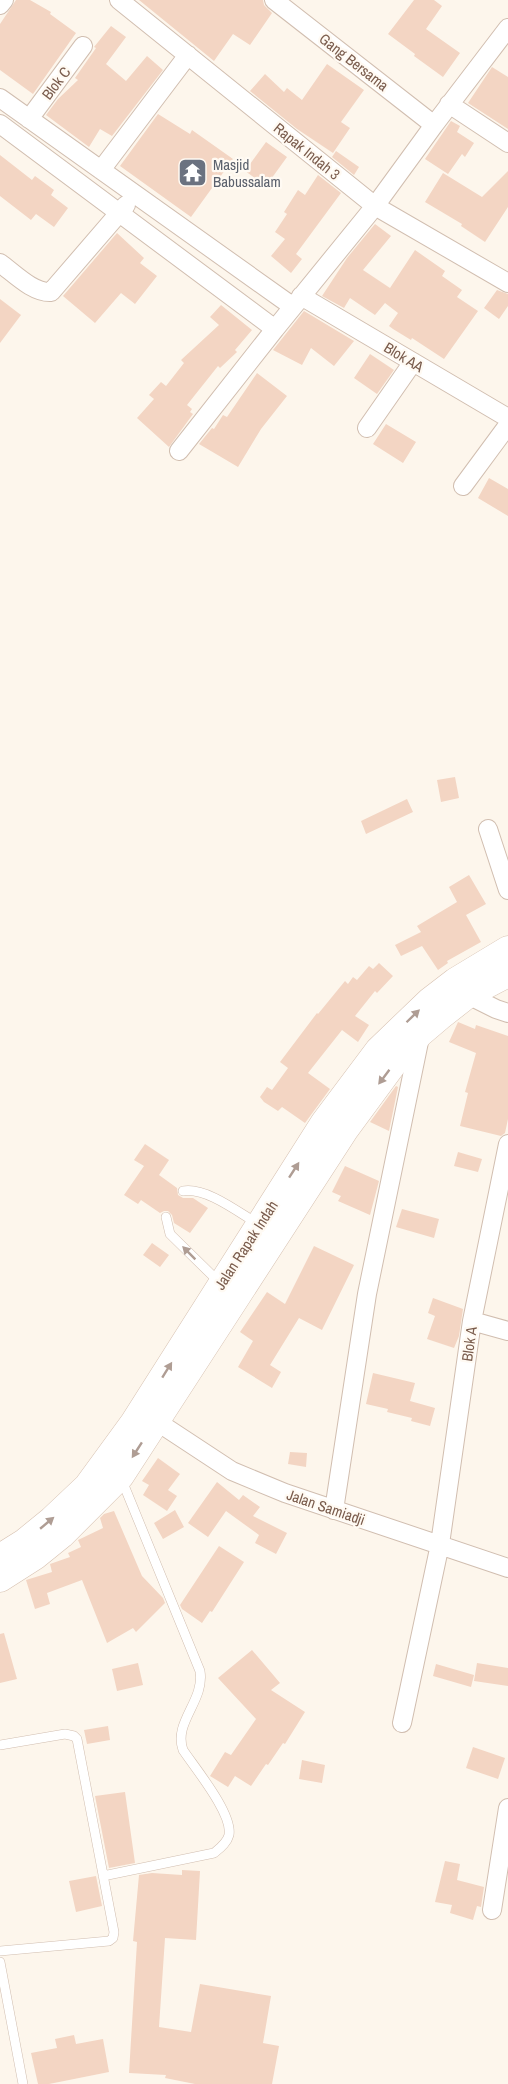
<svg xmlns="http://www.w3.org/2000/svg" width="508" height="2084" font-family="'Archivo Narrow',sans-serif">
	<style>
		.building { fill: #f3d5c3 }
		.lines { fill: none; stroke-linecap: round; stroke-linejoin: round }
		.service-casing { stroke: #d1beb0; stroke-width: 10 }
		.minor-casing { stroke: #d1beb0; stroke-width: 20 }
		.secondary-casing { stroke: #d6c0b0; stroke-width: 27 }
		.service { stroke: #fff; stroke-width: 9 }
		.minor { stroke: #fff; stroke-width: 18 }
		.secondary { stroke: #fff; stroke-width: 26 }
		.oneway { fill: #af9d94 }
		.labels { text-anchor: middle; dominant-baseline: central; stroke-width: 4.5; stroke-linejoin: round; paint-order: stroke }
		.street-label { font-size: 15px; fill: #7a5c4d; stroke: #fffaf3 }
		.worship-label { font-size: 15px; fill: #5b616d; stroke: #fffaf3; text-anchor: start }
	</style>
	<rect width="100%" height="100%" fill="#fdf6ec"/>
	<path class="building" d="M16 0H30L51 12 50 14 76 33 33 94 0 70V24Z
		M139 0H263L264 5 272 13 250 45 233 34 214 61Z
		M414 0H434L442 6 426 29 460 53 443 77 414 56 415 54 388 34Z
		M111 26 126 37 106 64 126 81 147 56 163 70 112 136 100 129 89 147 46 115 58 99 78 80 75 78 96 48 94 47Z
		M327 64 364 90 341 122 350 128 333 153 297 129 250 91 265 74 284 92 287 88 302 100Z
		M492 67 508 77V129L468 103Z
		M158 114 190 134 192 130 233 159 191 217 120 166Z
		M451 121 460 126 457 132 474 143 465 157 462 154 448 174 425 159Z
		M266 142 287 157 266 186 245 171Z
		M336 151 359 167 354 175 332 157Z
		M0 155 32 180 35 176 54 190 51 195 68 208 54 227 36 214 31 220 0 196Z
		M508 171V207L485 242 461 226 462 224 425 202 443 173 482 197Z
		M318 175 341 193 296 254 302 259 291 273 271 256 285 239 275 232 287 214 284 212 298 190 305 195Z
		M375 224 391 236 363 270 390 288 415 250 445 271 442 276 462 290 457 297 478 311 444 359 412 338 411 340 393 329 389 326 398 313 385 303 375 315 350 298 344 308 322 296 347 258Z
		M117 233 144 258 140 263 157 276 135 304 121 293 95 323 63 296Z
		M497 290 508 294V306L499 319 484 308Z
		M0 299 21 315 0 343Z
		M221 305 252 330 235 350 237 352 220 368 218 366 187 405 192 409 190 412 193 414 169 447 137 418 154 399 149 395 161 382 166 386 184 363 181 360 219 325 210 317Z
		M304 311 354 341 334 366 311 348 302 365 273 350Z
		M370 354 394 370 377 394 354 378Z
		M257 373 287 396 261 429 238 467 199 444 212 428 214 429 223 415 227 417Z
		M386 424 416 442 403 463 373 444Z
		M489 478 508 489V516L478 498Z
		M455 777 459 798 441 802 437 780Z
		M407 799 413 812 366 834 361 821Z
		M469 875 486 904 466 915 481 942 447 961 448 963 438 970 422 946 401 956 395 945 421 932 417 926 457 902 449 887Z
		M379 963 393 976 377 993 375 991 355 1016 369 1025 358 1042 342 1030 308 1073 330 1089 305 1123 282 1107 278 1111 264 1102 260 1097 267 1087 272 1090 288 1068 280 1062 317 1013 318 1014 345 981 348 984 353 977 357 980 369 966 373 969Z
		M458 1022 475 1029 476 1025 508 1036V1119L505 1133 501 1136 460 1126 468 1093 465 1092 476 1053 449 1042Z
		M396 1086 398 1087 389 1131 370 1122Z
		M145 1144 169 1160 159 1175 177 1188 178 1195 183 1198H193L208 1208 190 1233 174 1223 172 1215 168 1211H164L160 1213 141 1200 138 1204 124 1195 144 1166 134 1160Z
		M458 1152 482 1159 478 1172 454 1166Z
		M345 1166 379 1181 370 1215 338 1201 341 1196 332 1192Z
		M402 1209 439 1219 434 1238 396 1227Z
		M152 1243 169 1255 160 1267 143 1255Z
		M314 1246 354 1265 322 1330 299 1318 270 1365 281 1372 272 1388 238 1367 253 1341 240 1332 267 1292 285 1304Z
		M433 1298 463 1309 459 1336 454 1348 427 1339 435 1316 428 1313Z
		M373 1373 415 1383 410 1401 435 1408 430 1426 411 1421 412 1418 387 1412 388 1409 366 1404Z
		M290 1452 307 1453 306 1467 288 1464Z
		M158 1458 180 1474 168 1490 177 1496 167 1511 143 1495 149 1485 142 1481Z
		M217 1482 239 1500 243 1495 260 1507 253 1516 287 1533 276 1554 255 1543 259 1535 226 1511 208 1537 188 1523Z
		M175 1510 184 1527 163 1539 154 1523Z
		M114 1511 142 1576 163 1598 165 1603 136 1632 133 1628 107 1643 82 1580 47 1593 50 1604 35 1609 26 1580 52 1572 50 1564 70 1557 68 1553 81 1547 78 1540 103 1528 100 1518 104 1514Z
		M219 1546 244 1562 212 1612 210 1611 202 1623 182 1609 180 1605Z
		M4 1633 17 1679 0 1683V1634Z
		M252 1650 280 1683 271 1690 305 1712 285 1744 283 1743 268 1765 266 1764 251 1786 235 1776 228 1787 210 1776 225 1752 231 1755 256 1719 218 1678Z
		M138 1663 143 1685 117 1691 112 1669Z
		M477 1663 508 1668V1686L474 1681Z
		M436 1664 474 1675 471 1687 433 1676Z
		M108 1726 110 1740 87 1744 84 1730Z
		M473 1747 505 1758 498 1779 466 1768Z
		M302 1760 325 1765 322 1783 299 1779Z
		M125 1792 135 1863 109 1868 95 1796Z
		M445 1861 460 1864 457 1880 484 1887 481 1907 477 1906 473 1920 450 1913 452 1905 435 1902Z
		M182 1870 200 1871 196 1940 165 1938 159 2027 191 2032 200 1984 271 1996 263 2043 279 2046 272 2084H195L165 2078 166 2075 129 2073 137 1942 133 1941 139 1875 152 1873 182 1875Z
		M96 1876 102 1906 76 1912 69 1881Z
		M74 2035 76 2044 103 2039 109 2072 49 2084H38L31 2053 57 2048 55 2039Z"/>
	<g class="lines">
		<defs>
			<path id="service" d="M183 1191C206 1187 238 1212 258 1224
				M166 1217 170 1234 219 1282
				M0 1745 65 1734 74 1736 77 1739 114 1932 113 1938 109 1941 0 1951
				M103 1876 214 1853C220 1848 227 1843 229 1835 233 1814 195 1768 183 1750 173 1722 205 1701 200 1671L121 1478
				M0 1962 23 2084"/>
			<path id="minor" d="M119 0 375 206 508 283
				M274 0 434 125
				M0 5 4 0
				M0 98 292 306
				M449 104 508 143
				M29 119 83 46
				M0 124 275 329 375 206 434 125 508 28
				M101 170 188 55
				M0 263C15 274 33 293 51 292L126 205
				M301 296 508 418
				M367 428 413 362
				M179 451 275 329
				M463 486 508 425
				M488 829 508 890
				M468 995 496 1009 508 1013
				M472 1321 508 1331
				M156 1421 232 1471 285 1493 508 1568
				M334 1510 367 1294 420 1037
				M402 1723 440 1544 472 1321 508 1144
				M492 1910 508 1808"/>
			<path id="secondary" d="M0 1557 24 1542 51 1520 87 1486 133 1423 324 1122 378 1050 429 1001 455 981 508 949
				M0 1579 36 1556 62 1535 121 1476 346 1129 396 1061 420 1034 440 1017 468 995 508 974"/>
		</defs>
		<use href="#service" class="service-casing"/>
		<use href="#minor" class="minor-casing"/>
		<use href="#secondary" class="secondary-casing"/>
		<use href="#service" class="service"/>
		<use href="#minor" class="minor"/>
		<use href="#secondary" class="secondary"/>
	</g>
	<defs><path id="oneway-solid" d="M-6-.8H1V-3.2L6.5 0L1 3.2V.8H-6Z" transform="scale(1.5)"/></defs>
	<g class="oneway">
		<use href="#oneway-solid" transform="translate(413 1016) rotate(-44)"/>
		<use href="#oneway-solid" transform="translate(384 1077) rotate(127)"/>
		<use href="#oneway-solid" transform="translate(294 1170) rotate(-57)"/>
		<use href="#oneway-solid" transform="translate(189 1253) rotate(-135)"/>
		<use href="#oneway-solid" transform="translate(167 1370) rotate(-58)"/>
		<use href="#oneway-solid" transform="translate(137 1450) rotate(123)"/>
		<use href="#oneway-solid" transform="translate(47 1523) rotate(-40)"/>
	</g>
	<defs>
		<symbol id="temple-square" viewBox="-11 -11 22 22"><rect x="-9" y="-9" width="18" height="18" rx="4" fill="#6b7280" stroke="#fffaf3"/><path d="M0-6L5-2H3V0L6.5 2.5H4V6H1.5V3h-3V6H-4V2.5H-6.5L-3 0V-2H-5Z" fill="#fff"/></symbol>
	</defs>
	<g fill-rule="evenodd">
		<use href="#temple-square" x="176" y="156" width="33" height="33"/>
	</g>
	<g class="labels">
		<g class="street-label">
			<text transform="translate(354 62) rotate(38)">Gang Bersama</text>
			<text transform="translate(56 83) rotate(-53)">Blok C</text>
			<text transform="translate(307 151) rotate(39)">Rapak Indah 3</text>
			<text transform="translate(404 357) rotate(31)">Blok AA</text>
			<text transform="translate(246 1245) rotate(-57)">Jalan Rapak Indah</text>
			<text transform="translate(469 1344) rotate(-82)">Blok A</text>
			<text transform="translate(326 1507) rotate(19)">Jalan Samiadji</text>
		</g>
		<g class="worship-label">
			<text x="213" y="164">Masjid<tspan x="213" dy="17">Babussalam</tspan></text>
		</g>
	</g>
</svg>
